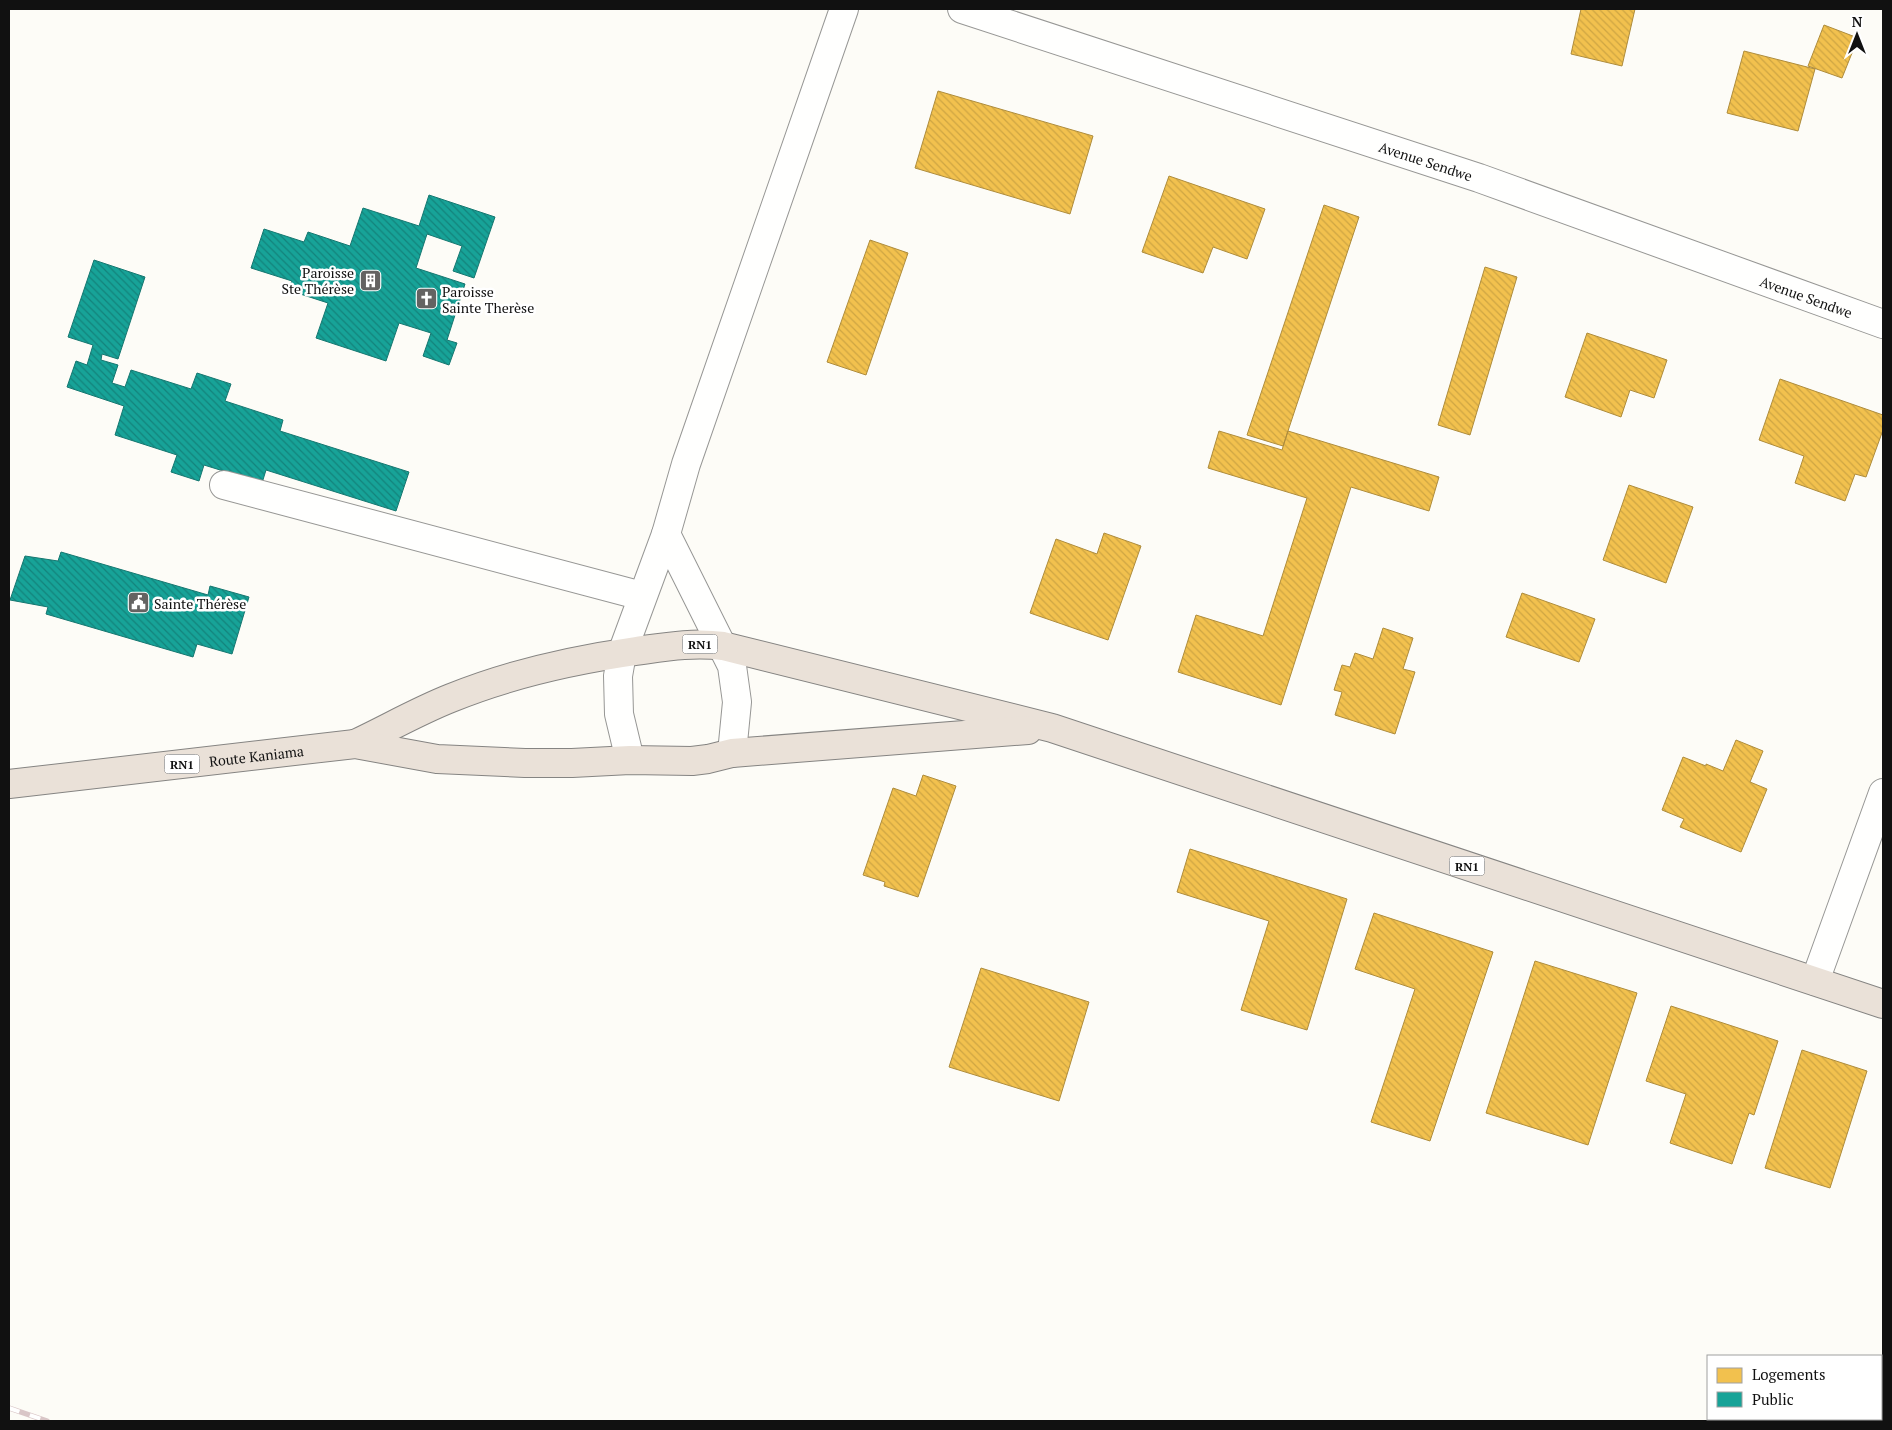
<svg xmlns="http://www.w3.org/2000/svg" width="1892" height="1430" font-family="'PT Serif',serif">
	<style>
		.homes { fill: url(#homes-back-hatch); stroke: #ae8c3c }
		.public { fill: url(#public-back-hatch); stroke: #157770 }
		.lines { fill: none; stroke-linecap: round; stroke-linejoin: round }
		.minor-casing { stroke: #979795; stroke-width: 30 }
		.highway-casing { stroke: #858482; stroke-width: 30 }
		.minor { stroke: #fffffe; stroke-width: 28 }
		.highway { stroke: #eae1d8; stroke-width: 28 }
		.rail-casing { stroke: #d9c6c7; stroke-width: 5.5 }
		.rail { stroke: #fff; stroke-width: 4; stroke-dasharray: 11; stroke-linecap: butt }
		.labels { text-anchor: middle; dominant-baseline: central; stroke-width: 5; stroke-linejoin: round; paint-order: stroke }
		.shield { fill: #fff; stroke: #585858; stroke-width: 1 }
		.shield-label { font-size: 12px; font-weight: bold; fill: #111 }
		.street-label { font-size: 14px; fill: #111; stroke: #fff }
		.poi-label { font-size: 14px; fill: #111; stroke: #fff; text-anchor: start }
	</style>
	<defs>
		<pattern id="homes-back-hatch" width="6" height="6" patternUnits="userSpaceOnUse" patternTransform="scale(1.25)"><rect width="6" height="6" fill="#f2c14e"/><path d="M-1 5l2 2M0 0l6 6M5-1l2 2" fill="none" stroke="#cea543"/></pattern>
		<pattern id="public-back-hatch" width="6" height="6" patternUnits="userSpaceOnUse" patternTransform="scale(1.25)"><rect width="6" height="6" fill="#17a398"/><path d="M-1 5l2 2M0 0l6 6M5-1l2 2" fill="none" stroke="#13837b"/></pattern>
	</defs>
	<rect width="100%" height="100%" fill="#fdfcf7"/>
	<path class="homes" d="M1581 9H1635L1622 66 1571 54Z
		M1824 25 1858 38 1842 78 1808 66Z
		M1744 51 1815 69 1798 131 1727 113Z
		M938 91 1093 136 1070 214 915 168Z
		M1169 176 1265 209 1247 259 1213 247 1203 273 1142 252Z
		M1324 205 1359 217 1283 446 1247 435Z
		M870 240 908 253 866 375 827 362Z
		M1485 267 1517 277 1470 435 1438 425Z
		M1587 333 1667 360 1654 398 1630 390 1621 417 1565 397Z
		M1780 379 1883 415V430L1866 477 1855 474 1845 501 1795 483 1804 456 1759 440Z
		M1219 431 1282 450 1288 431 1439 477 1429 511 1351 487 1281 705 1178 672 1196 615 1263 636 1307 498 1208 468Z
		M1629 485 1693 507 1666 583 1603 560Z
		M1104 533 1141 546 1108 640 1030 613 1056 539 1097 554Z
		M1522 593 1595 619 1579 662 1506 637Z
		M1383 628 1413 638 1403 669 1415 672 1395 734 1335 715 1342 692 1334 690 1342 665 1350 667 1355 653 1373 659Z
		M1736 740 1763 751 1750 782 1767 789 1741 852 1680 827 1684 819 1662 810 1683 757 1706 766V764L1723 771Z
		M923 775 956 786 918 897 884 886 885 882 863 875 893 788 916 796Z
		M1190 849 1347 899 1307 1030 1241 1010 1269 921 1177 892Z
		M1374 913 1493 952 1430 1141 1371 1122 1415 989 1355 969Z
		M1535 961 1637 993 1588 1145 1486 1113Z
		M981 968 1089 1002 1059 1101 949 1067Z
		M1671 1006 1778 1041 1754 1115 1749 1113 1732 1164 1670 1143 1686 1094 1646 1081Z
		M1802 1050 1867 1071 1830 1188 1765 1168Z"/>
	<path class="public" d="M429 195 495 217 474 278 453 271 462 246 427 234 416 268 465 284 447 340 457 343 449 365 423 356 431 333 399 323 386 361 316 338 328 303 288 290 292 281 251 268 264 229 304 242 308 232 350 246 363 208 419 226Z
		M94 260 145 277 118 359 102 354 101 360 118 365 112 383 125 387 131 370 191 389 197 373 231 384 225 401 283 420 280 431 409 472 396 511 266 470 262 483 204 465 199 481 171 472 177 455 115 435 124 406 67 387 76 361 87 365 93 345 68 337Z
		M61 552 208 595 210 586 249 597 232 654 197 644 193 657 46 614 48 607 10 600 25 556 58 561Z"/>
	<g class="lines">
		<defs>
			<g id="minor">
				<path id="s1" d="M962 9 1479 178 1883 324"/>
				<path d="M224 485 642 596"/>
				<path d="M666 534 732 666 737 702 732 753"/>
				<path d="M630 760 619 714 618 676 622 653 666 534 686 464 844 9"/>
				<path d="M1815 981 1883 793"/>
			</g>
			<g id="highway">
				<path d="M355 744C387 729 418 711 451 698 510 674 573 660 636 651 665 647 693 642 723 646L1052 728 1883 1004"/>
				<path id="s2" d="M9 784 355 744 437 759 525 763H572L630 760 692 761 708 759 732 753 1028 730"/>
			</g>
		</defs>
		<use href="#minor" class="minor-casing"/>
		<use href="#highway" class="highway-casing"/>
		<use href="#minor" class="minor"/>
		<use href="#highway" class="highway"/>
		<defs>
			<path id="rail" d="M9 1408 47 1421"/>
		</defs>
		<use href="#rail" class="rail-casing"/>
		<use href="#rail" class="rail"/>
	</g>
	<defs>
		<symbol id="building-square" viewBox="-11 -11 22 22"><rect x="-9" y="-9" width="18" height="18" rx="4" fill="#646362" stroke="#fff"/><path d="M-4-6H4V6H1V3H-1V6H-4ZM-2.5-4.3h1.7v1.8h-1.7ZM.8-4.3h1.7v1.8H.8ZM-2.5-1h1.7V.8h-1.7ZM.8-1h1.7V.8H.8Z" fill="#fff"/></symbol>
		<symbol id="church-square" viewBox="-11 -11 22 22"><rect x="-9" y="-9" width="18" height="18" rx="4" fill="#646362" stroke="#fff"/><path d="M-1.2-6h2.4v3.5h3.3v2.4h-3.3V6h-2.4V-.1h-3.3v-2.4h3.3Z" fill="#fff"/></symbol>
		<symbol id="civic-square" viewBox="-11 -11 22 22"><rect x="-9" y="-9" width="18" height="18" rx="4" fill="#646362" stroke="#fff"/><path d="M-.6-6.5H3V-4.5H.6V-3L4-1V1h2V6H-6V1h2V-1L-.6-3ZM-1.2 2.5V6h2.4V2.5Z" fill="#fff"/></symbol>
	</defs>
	<g fill-rule="evenodd">
		<use href="#building-square" x="358" y="268" width="25" height="25"/>
		<use href="#church-square" x="414" y="286" width="25" height="25"/>
		<use href="#civic-square" x="126" y="590" width="25" height="25"/>
	</g>
	<g class="labels">
		<g class="shield">
			<rect x="682.5" y="634.5" width="35" height="19" rx="4"/>
			<rect x="164.5" y="754.5" width="35" height="19" rx="4"/>
			<rect x="1449.5" y="856.5" width="35" height="19" rx="4"/>
		</g>
		<g class="shield-label">
			<text x="700" y="644">RN1</text>
			<text x="182" y="764">RN1</text>
			<text x="1467" y="866">RN1</text>
		</g>
		<g class="street-label">
			<text stroke="none"><textPath href="#s1" startOffset="488">Avenue Sendwe</textPath></text>
			<text stroke="none"><textPath href="#s1" startOffset="892">Avenue Sendwe</textPath></text>
			<text stroke="none"><textPath href="#s2" startOffset="249">Route Kaniama</textPath></text>
		</g>
		<g class="poi-label">
			<text x="354" y="272" text-anchor="end">Paroisse<tspan x="354" dy="16">Ste Thérèse</tspan></text>
			<text x="442" y="291">Paroisse<tspan x="442" dy="16">Sainte Therèse</tspan></text>
			<text x="154" y="603">Sainte Thérèse</text>
		</g>
	</g>
	<rect width="1892" height="1430" fill="none" stroke="#111111" stroke-width="20"/>
	<rect x="1707" y="1355" width="175" height="65" fill="#ffffff" stroke="#a0a0a0"/>
	<rect x="1717" y="1368" width="25" height="15" fill="#f2c14e" stroke="#a0a0a0"/>
	<text x="1752" y="1380" font-size="15" fill="#111111">Logements</text>
	<rect x="1717" y="1392" width="25" height="15" fill="#17a398" stroke="#a0a0a0"/>
	<text x="1752" y="1405" font-size="15" fill="#111111">Public</text>
	<g transform="translate(1857 35)" stroke="#ffffff" stroke-width="4" paint-order="stroke">
	<path d="M0-4L9 19L0 12L-9 19Z" fill="#111111"/>
	<text y="-8" font-size="14" font-weight="bold" text-anchor="middle" fill="#111111">N</text>
	</g>
</svg>
